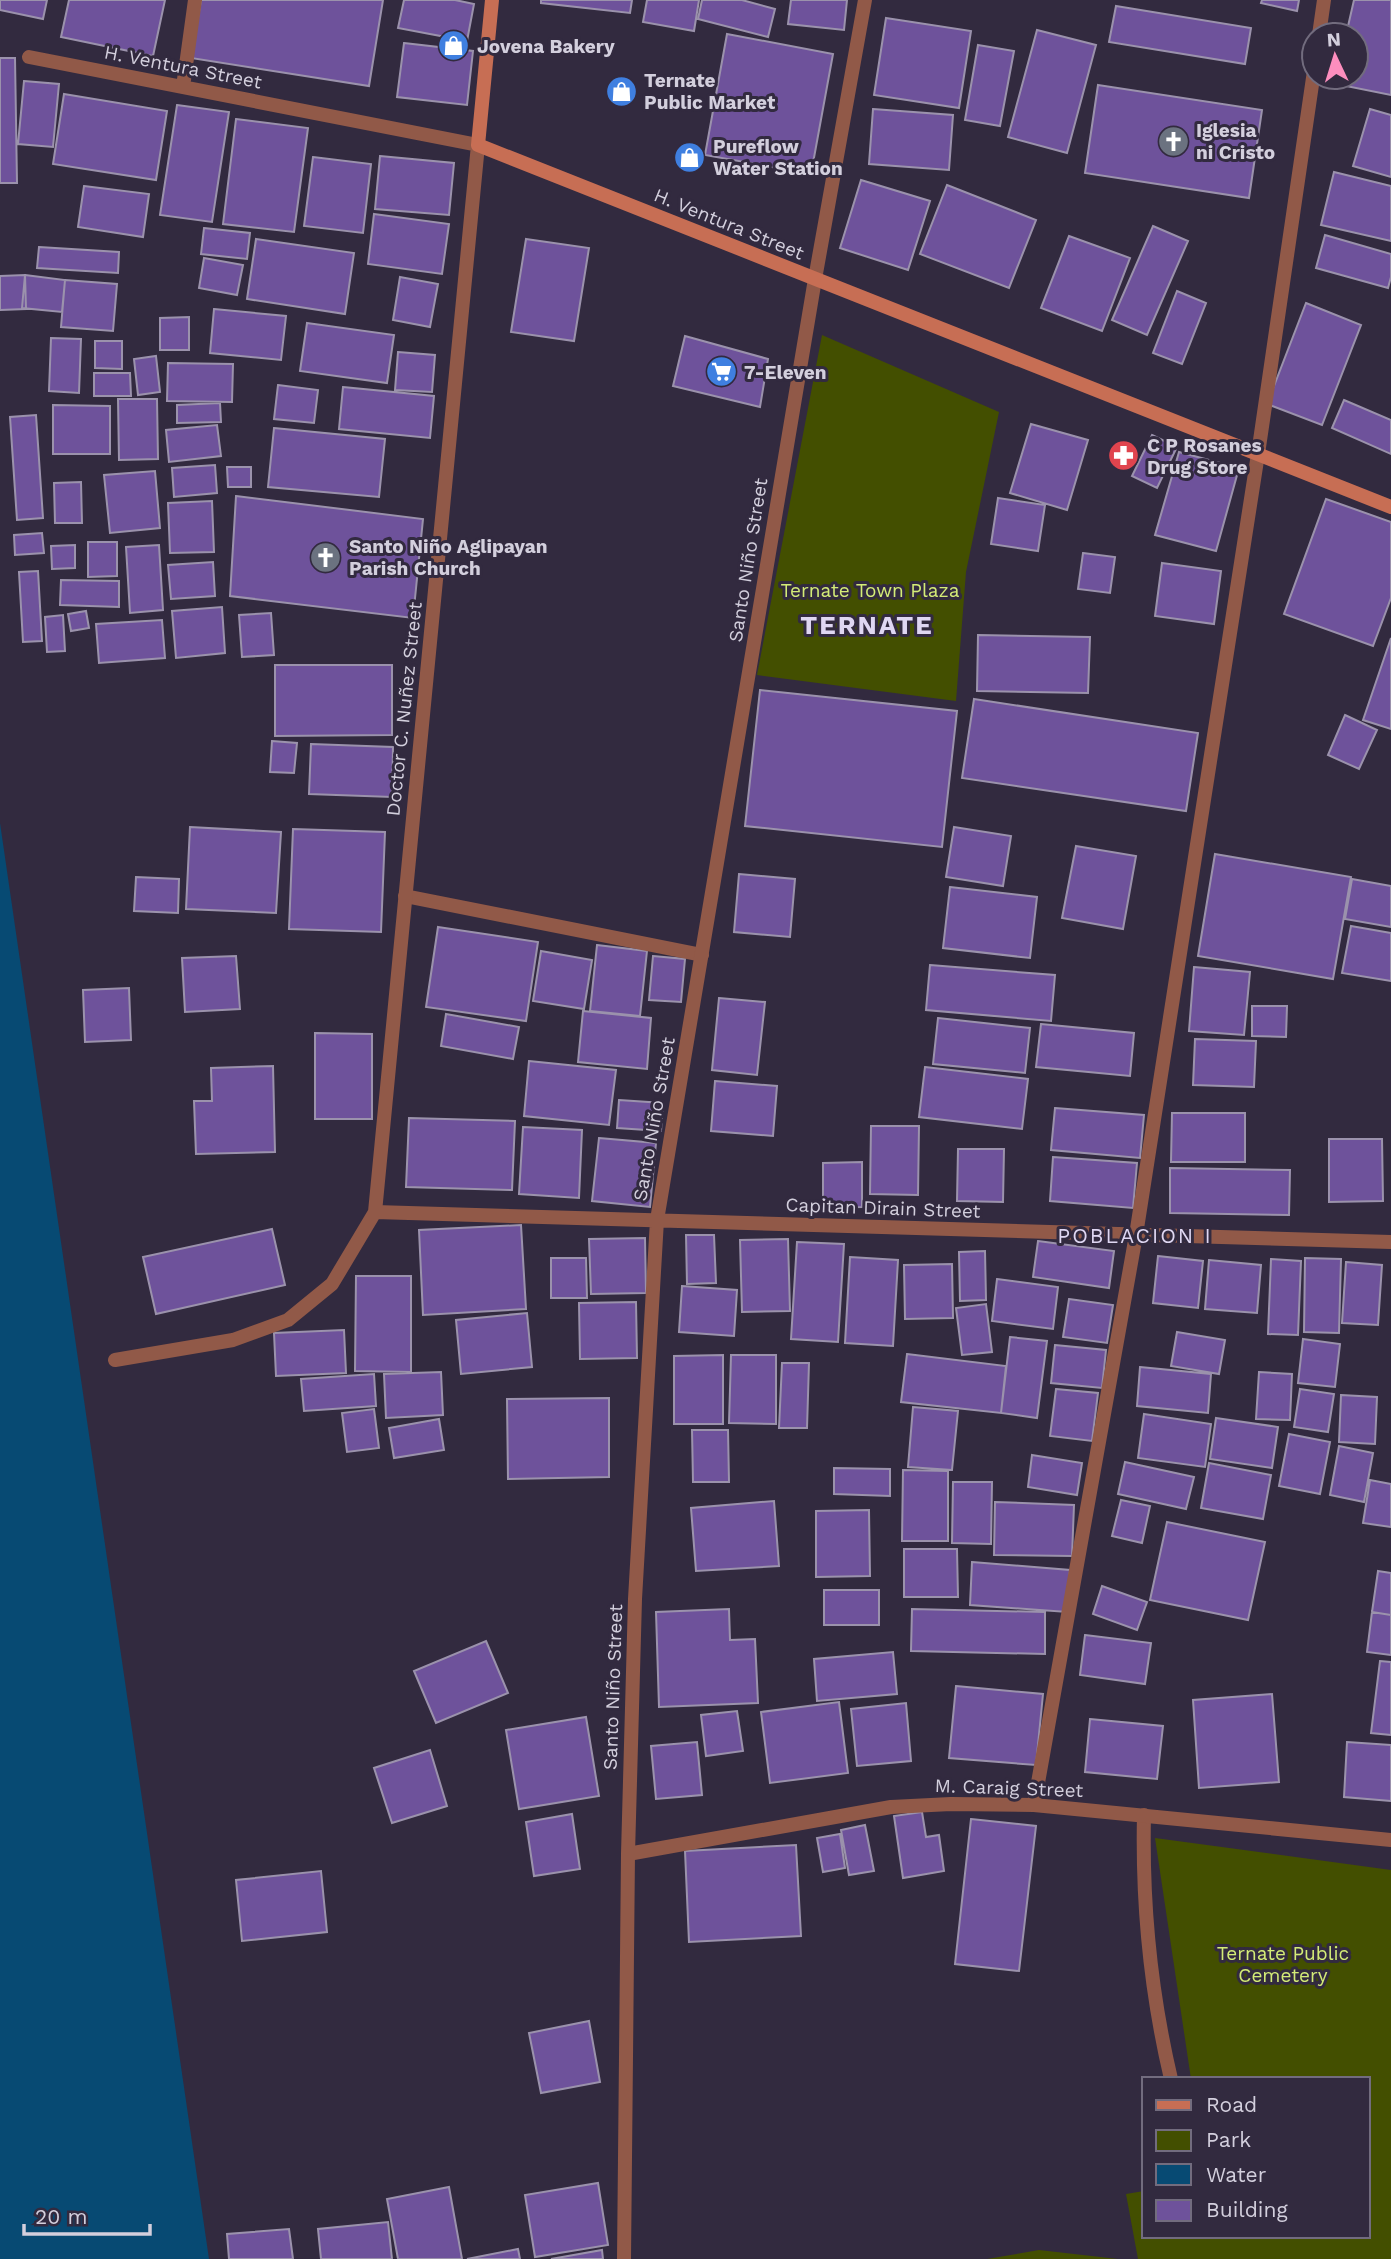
<svg xmlns="http://www.w3.org/2000/svg" width="1391" height="2259" font-family="'Work Sans',sans-serif">
	<style>
		.green { fill: #434f00 }
		.water { fill: #074a73 }
		.building { fill: #6e529b; stroke: #9b92ac; stroke-width: 2 }
		.lines { fill: none; stroke-linecap: round; stroke-linejoin: round }
		.service { stroke: #915948; stroke-width: 14 }
		.minor { stroke: #915948; stroke-width: 14 }
		.secondary { stroke: #c76e54; stroke-width: 14 }
		.labels { text-anchor: middle; dominant-baseline: central; stroke-width: 6; stroke-linejoin: round; paint-order: stroke }
		.poi-label { font-size: 19px; font-weight: bold; fill: #d3cfdd; stroke: #322a3f; text-anchor: start }
		.street-label { font-size: 19px; fill: #d3cfdd; stroke: #322a3f }
		.park-label { font-size: 19px; fill: #d4ec77; stroke: #322a3f }
		.neighbourhood-label { font-size: 21px; letter-spacing: 2px; fill: #dfd7f2; stroke: #322a3f }
		.district-label { font-size: 26px; font-weight: bold; letter-spacing: 2px; fill: #dfd7f2; stroke: #322a3f }
	</style>
	<rect width="100%" height="100%" fill="#322a3f"/>
	<path class="green" d="M822 335 999 412 966 572 956 701 757 675Z
		M1155 1838 1391 1870V2259H1138L1126 2194 1144 2191V2236H1368V2079H1191Z
		M1039 2250 1118 2259H987Z"/>
	<path class="water" d="M0 823 209 2259H0Z"/>
	<path class="building" d="M0 0H47L43 19 0 10Z
		M69 0H165L153 56 61 37Z
		M201 0H383L369 86 191 58Z
		M404 0H455L474 4 467 41 398 28Z
		M541 0H632L630 13 541 3Z
		M647 0H699L694 31 643 22Z
		M702 0H742L775 9 768 37 698 19Z
		M791 0H847L844 30 788 24Z
		M1262 0H1299L1297 11 1261 3Z
		M1354 0H1391V95L1336 84 1337 77H1356V35H1346Z
		M1116 6 1251 28 1245 64 1109 42Z
		M886 18 971 31 959 108 874 95Z
		M1037 30 1096 45 1067 153 1008 137Z
		M727 34 833 54 811 174 705 155Z
		M404 43 473 51 467 105 397 97Z
		M978 45 1014 51 1000 126 965 120Z
		M0 58H15L17 183H0Z
		M24 81 59 84 53 147 18 144Z
		M1098 85 1262 110 1249 198 1085 173Z
		M64 94 167 111 156 180 53 164Z
		M177 105 229 112 212 222 160 215Z
		M873 109 953 115 949 170 869 164Z
		M1370 109 1391 115V177L1353 166Z
		M236 119 308 128 294 232 223 224Z
		M380 156 454 163 449 215 375 209Z
		M313 157 371 164 363 233 304 226Z
		M1334 172 1391 186V241L1321 225Z
		M861 180 930 201 908 270 840 248Z
		M947 185 1036 220 1009 288 920 254Z
		M84 186 149 194 143 237 78 227Z
		M374 214 449 224 442 274 368 264Z
		M1153 226 1188 241 1147 335 1112 320Z
		M204 228 250 233 247 259 201 254Z
		M1325 235 1391 254V277L1388 288 1316 268Z
		M1069 236 1130 258 1102 331 1041 308Z
		M256 239 354 253 345 314 247 299Z
		M526 239 589 248 574 341 511 332Z
		M39 247 119 252 118 273 37 268Z
		M204 258 243 265 237 295 199 288Z
		M25 275 65 280 62 312 22 308Z
		M25 275 26 309 0 310V276Z
		M400 277 438 284 430 327 393 320Z
		M65 280 117 284 113 331 61 327Z
		M1177 291 1206 303 1182 364 1153 353Z
		M1306 303 1361 325 1322 425 1267 404Z
		M214 309 286 316 281 360 210 353Z
		M189 317V350H160V318Z
		M307 323 394 335 387 383 300 371Z
		M685 336 768 359 760 407 673 386Z
		M51 338 81 339 79 393 49 391Z
		M95 341H122V369L95 368Z
		M398 352 435 355 432 392 395 390Z
		M156 356 160 392 138 395 134 359Z
		M168 363 233 364 232 402 167 401Z
		M94 373H130L131 396H94Z
		M278 385 318 390 314 423 274 419Z
		M343 387 434 396 430 438 339 429Z
		M118 399H157L158 459 119 460Z
		M1344 400 1391 420V454L1332 428Z
		M220 403 221 422 177 423V405Z
		M53 405 110 406V454H53Z
		M36 415 43 518 17 520 10 417Z
		M1031 424 1088 440 1067 510 1010 493Z
		M217 425 221 456 169 462 166 430Z
		M274 428 385 439 379 497 268 487Z
		M1152 435 1177 447 1157 488 1132 476Z
		M1179 452 1239 468 1216 551 1155 535Z
		M215 465 217 493 174 497 172 468Z
		M227 467H251V487H228Z
		M155 471 160 528 110 533 104 475Z
		M81 482 82 523H55L54 483Z
		M236 496 423 519 413 618 230 596Z
		M998 498 1045 505 1038 551 991 544Z
		M1326 499 1391 522V598L1373 646 1284 614Z
		M212 501 214 552 170 553 168 503Z
		M42 533 44 553 15 555 14 535Z
		M88 542H117V576L88 577Z
		M75 545V568L52 569 51 546Z
		M159 545 163 610 130 613 126 547Z
		M1083 553 1115 557 1110 593 1078 589Z
		M213 562 215 596 171 599 168 565Z
		M1162 563 1221 571 1214 624 1155 616Z
		M38 571 42 641 23 642 19 572Z
		M61 580 119 581V607L60 605Z
		M222 607 225 653 176 658 172 611Z
		M86 611 89 628 71 631 68 614Z
		M271 613 274 655 242 657 239 615Z
		M63 615 65 651 47 652 45 617Z
		M162 620 165 658 99 663 96 624Z
		M978 635 1090 637 1088 693 977 691Z
		M1391 638V729L1363 720Z
		M275 665H392V735L275 736Z
		M760 690 957 711 942 847 745 826Z
		M974 699 1198 733 1186 811 962 778Z
		M1345 715 1377 730 1359 769 1328 755Z
		M272 741 297 743 294 773 270 772Z
		M311 744 393 747 392 797 309 794Z
		M190 827 281 832 276 913 186 909Z
		M954 827 1011 836 1003 886 946 877Z
		M293 829 385 832 381 932 289 929Z
		M1076 846 1136 856 1123 929 1062 918Z
		M1215 854 1351 877 1333 979 1198 956Z
		M739 874 795 879 790 937 734 932Z
		M136 877 179 879 178 913 134 911Z
		M1352 879 1391 886V927L1345 919Z
		M950 887 1037 897 1030 958 943 948Z
		M1351 926 1391 933V981L1342 973Z
		M438 927 538 942 526 1021 426 1007Z
		M597 945 647 951 640 1016 590 1011Z
		M541 951 592 960 584 1009 533 1001Z
		M236 956 240 1009 185 1012 182 958Z
		M653 956 685 959 681 1002 649 1000Z
		M930 965 1055 975 1051 1021 926 1010Z
		M1194 967 1250 972 1244 1035 1189 1031Z
		M129 988 131 1040 85 1042 83 990Z
		M719 998 765 1002 757 1075 712 1070Z
		M1252 1006H1287L1286 1037 1252 1036Z
		M583 1011 651 1018 647 1069 578 1062Z
		M446 1014 519 1027 513 1059 441 1046Z
		M938 1018 1030 1028 1025 1073 933 1064Z
		M1041 1024 1134 1033 1130 1076 1036 1067Z
		M315 1033 372 1034V1119H315Z
		M1195 1039 1256 1041 1254 1087 1193 1085Z
		M529 1061 616 1070 609 1125 524 1116Z
		M273 1066 275 1152 196 1154 194 1101H212L211 1068Z
		M925 1067 1028 1079 1022 1129 919 1117Z
		M715 1081 777 1086 773 1136 711 1131Z
		M619 1100 663 1103 661 1131 617 1128Z
		M1055 1108 1144 1115 1140 1158 1051 1150Z
		M1172 1113H1245V1162H1171Z
		M409 1118 515 1121 512 1190 406 1187Z
		M871 1126H919L918 1195 870 1194Z
		M523 1127 582 1130 579 1198 519 1194Z
		M599 1138 656 1143 650 1207 592 1201Z
		M1329 1139H1382L1383 1201 1329 1202Z
		M958 1149H1004L1003 1202 957 1201Z
		M1053 1157 1137 1163 1133 1208 1050 1201Z
		M862 1162V1207L823 1208V1163Z
		M1170 1168 1290 1170 1289 1215 1170 1213Z
		M521 1225 526 1309 423 1315 419 1230Z
		M272 1229 285 1285 156 1314 143 1257Z
		M686 1235H714L716 1283 687 1284Z
		M645 1238 646 1293 591 1294 589 1239Z
		M788 1239 790 1311 742 1312 740 1240Z
		M1038 1241 1114 1251 1109 1288 1033 1277Z
		M797 1242 844 1244 838 1342 791 1339Z
		M985 1251 986 1300 960 1301 959 1252Z
		M1158 1256 1203 1261 1198 1308 1153 1303Z
		M850 1257 898 1260 893 1346 845 1343Z
		M551 1258H586L587 1298H551Z
		M1305 1258 1341 1259 1339 1333 1304 1332Z
		M1271 1259 1301 1261 1298 1335 1268 1334Z
		M1209 1260 1261 1265 1257 1313 1205 1309Z
		M1346 1262 1382 1265 1378 1325 1342 1323Z
		M952 1264 953 1318 905 1319 904 1265Z
		M356 1276H411V1372L355 1371Z
		M997 1279 1058 1287 1053 1329 992 1321Z
		M682 1286 737 1290 734 1336 679 1332Z
		M1069 1299 1113 1305 1107 1343 1063 1337Z
		M636 1302 637 1358 580 1359 579 1303Z
		M986 1304 992 1352 962 1355 956 1308Z
		M527 1313 532 1367 461 1374 456 1320Z
		M344 1330 346 1373 276 1376 274 1333Z
		M1177 1332 1225 1340 1219 1374 1171 1366Z
		M1010 1337 1047 1341 1037 1418 1001 1413Z
		M1303 1339 1340 1344 1335 1387 1298 1383Z
		M1055 1345 1106 1350 1102 1388 1051 1383Z
		M907 1354 1006 1366 1001 1413 901 1402Z
		M723 1355V1424H674V1356Z
		M731 1355H776V1424L729 1423Z
		M782 1363H809L807 1428H779Z
		M1140 1367 1211 1374 1208 1413 1137 1406Z
		M441 1372 443 1415 386 1418 384 1374Z
		M1259 1372 1292 1374 1290 1420 1256 1419Z
		M374 1374 376 1406 304 1411 301 1379Z
		M1056 1389 1098 1393 1092 1441 1050 1436Z
		M1300 1389 1334 1394 1328 1432 1294 1427Z
		M1341 1395 1377 1397 1375 1444 1339 1442Z
		M609 1398V1477L508 1479 507 1399Z
		M913 1407 958 1411 952 1470 908 1467Z
		M374 1409 379 1448 347 1452 342 1413Z
		M1144 1414 1211 1424 1205 1467 1138 1458Z
		M1216 1418 1278 1427 1272 1468 1210 1459Z
		M439 1419 444 1450 394 1458 389 1428Z
		M692 1430H728L729 1482H693Z
		M1289 1434 1330 1442 1320 1494 1279 1486Z
		M1339 1446 1373 1453 1364 1502 1330 1495Z
		M1032 1455 1082 1463 1077 1495 1028 1487Z
		M1125 1462 1194 1477 1186 1509 1118 1494Z
		M1209 1463 1271 1475 1263 1519 1201 1508Z
		M834 1468 890 1469V1496L834 1494Z
		M903 1470 948 1471V1541H902Z
		M1370 1480 1391 1484V1527L1363 1523Z
		M953 1482H992L991 1544 952 1543Z
		M1121 1500 1150 1506 1142 1543 1112 1536Z
		M774 1501 779 1566 696 1571 691 1508Z
		M995 1502 1074 1505 1072 1556 994 1555Z
		M869 1510 870 1576 816 1577V1511Z
		M1167 1522 1265 1542 1248 1620 1150 1600Z
		M904 1549H957L958 1597H904Z
		M972 1562 1070 1570 1067 1612 970 1605Z
		M1378 1571 1391 1573V1615L1372 1612Z
		M1102 1586 1147 1602 1137 1630 1093 1614Z
		M824 1590H879V1625H824Z
		M729 1609 730 1640 755 1639 758 1703 659 1707 656 1612Z
		M912 1609 1045 1612V1654L911 1651Z
		M1372 1612 1391 1615V1655L1367 1652Z
		M1085 1635 1151 1643 1145 1684 1080 1675Z
		M486 1641 508 1693 436 1723 414 1671Z
		M893 1652 897 1694 817 1701 814 1659Z
		M1380 1661 1391 1662V1735L1371 1733Z
		M956 1686 1043 1694 1036 1765 949 1758Z
		M1272 1694 1279 1782 1199 1788 1193 1700Z
		M839 1702 848 1773 770 1783 761 1712Z
		M906 1703 911 1761 857 1766 851 1709Z
		M737 1711 743 1751 706 1756 701 1715Z
		M586 1717 599 1796 519 1809 506 1730Z
		M1090 1719 1163 1726 1157 1779 1085 1772Z
		M697 1742 702 1795 656 1799 651 1746Z
		M1347 1742 1391 1745V1801L1344 1797Z
		M430 1750 447 1806 392 1823 374 1768Z
		M922 1812 926 1837 939 1835 944 1871 903 1878 894 1816Z
		M572 1814 580 1869 534 1876 526 1822Z
		M971 1819 1036 1826 1019 1971 955 1964Z
		M865 1825 874 1871 849 1875 841 1830Z
		M840 1834 845 1868 823 1872 817 1838Z
		M796 1845 801 1936 689 1942 685 1851Z
		M321 1871 327 1932 242 1941 236 1880Z
		M589 2021 600 2082 541 2093 529 2033Z
		M598 2183 608 2245 535 2257 525 2195Z
		M449 2187 462 2259H398L387 2199Z
		M388 2222 392 2259H321L318 2229Z
		M289 2229 293 2259H229L227 2234Z
		M518 2249 520 2259H467Z
		M602 2250 603 2259H551Z"/>
	<g class="lines">
		<path class="service" d="M405 896 702 955
			M1144 1815C1142 1902 1151 1994 1171 2079"/>
		<path class="minor" d="M1319 35 1324 0
			M29 57 478 145 375 1212 332 1284 288 1320 233 1340 115 1360
			M183 87 195 0
			M375 1212 1391 1242
			M1034 1805 1136 1235 1258 454 1314 71
			M628 1854 891 1807 951 1804 1034 1805 1391 1840
			M624 2259 628 1854 635 1599 657 1220 815 279 865 0"/>
		<path class="secondary" d="M492 0 478 145 1391 507"/>
	</g>
	<defs>
		<symbol id="shop-disc" viewBox="-11 -11 22 22"><circle r="9.5" fill="#3f7fe0" stroke="#322a3f"/><path d="M-5-2.5h2.3a2.7 3.5 0 0 1 5.4 0H5L5.5 6h-11ZM-1.5-2.5h3a1.5 2.3 0 0 0-3 0Z" fill="#fff"/></symbol>
		<symbol id="church-disc" viewBox="-11 -11 22 22"><circle r="9.5" fill="#6b7280" stroke="#322a3f"/><path d="M-1.2-6h2.4v3.5h3.3v2.4h-3.3V6h-2.4V-.1h-3.3v-2.4h3.3Z" fill="#fff"/></symbol>
		<symbol id="supermarket-disc" viewBox="-11 -11 22 22"><circle r="9.5" fill="#3f7fe0" stroke="#322a3f"/><path d="M-6-5.5h2.5l.6 2H6L4.5 2H-2.5L-4.4-4H-6ZM-1.5 3.2a1.3 1.3 0 1 0 .1 0ZM3 3.2a1.3 1.3 0 1 0 .1 0Z" fill="#fff"/></symbol>
		<symbol id="pharmacy-disc" viewBox="-11 -11 22 22"><circle r="9.5" fill="#e0444e" stroke="#322a3f"/><path d="M-2-6h4v4h4v4h-4v4h-4v-4h-4v-4h4Z" fill="#fff"/></symbol>
	</defs>
	<g fill-rule="evenodd">
		<use href="#shop-disc" x="436" y="28" width="35" height="35"/>
		<use href="#shop-disc" x="604" y="74" width="35" height="35"/>
		<use href="#church-disc" x="1156" y="124" width="35" height="35"/>
		<use href="#shop-disc" x="672" y="140" width="35" height="35"/>
		<use href="#supermarket-disc" x="704" y="354" width="35" height="35"/>
		<use href="#pharmacy-disc" x="1106" y="438" width="35" height="35"/>
		<use href="#church-disc" x="308" y="540" width="35" height="35"/>
	</g>
	<g class="labels">
		<g class="poi-label">
			<text x="477" y="46">Jovena Bakery</text>
			<text x="644" y="80">Ternate<tspan x="644" dy="22">Public Market</tspan></text>
			<text x="1196" y="130">Iglesia<tspan x="1196" dy="22">ni Cristo</tspan></text>
			<text x="713" y="146">Pureflow<tspan x="713" dy="22">Water Station</tspan></text>
			<text x="744" y="372">7-Eleven</text>
			<text x="1147" y="445">C P Rosanes<tspan x="1147" dy="22">Drug Store</tspan></text>
			<text x="349" y="546">Santo Niño Aglipayan<tspan x="349" dy="22">Parish Church</tspan></text>
		</g>
		<g class="street-label">
			<text transform="translate(183 67) rotate(11)">H. Ventura Street</text>
			<text transform="translate(729 224) rotate(22)">H. Ventura Street</text>
			<text transform="translate(748 560) rotate(-81)">Santo Niño Street</text>
			<text transform="translate(404 709) rotate(-84)">Doctor C. Nuñez Street</text>
			<text transform="translate(654 1119) rotate(-80)">Santo Niño Street</text>
			<text transform="translate(883 1208) rotate(2)">Capitan Dirain Street</text>
			<text transform="translate(613 1687) rotate(-88)">Santo Niño Street</text>
			<text transform="translate(1009 1788) rotate(2)">M. Caraig Street</text>
		</g>
		<g class="park-label">
			<text x="870" y="590">Ternate Town Plaza</text>
			<text x="1283" y="1953">Ternate Public<tspan x="1283" dy="22">Cemetery</tspan></text>
		</g>
		<g class="neighbourhood-label">
			<text x="1135" y="1235">POBLACION I</text>
		</g>
		<g class="district-label">
			<text x="867" y="625">TERNATE</text>
		</g>
	</g>
	<rect x="1142" y="2077" width="228" height="161" fill="#322a3f" stroke="#726c7e" stroke-width="2"/>
	<rect x="1156" y="2100" width="35" height="10" fill="#c76e54" stroke="#726c7e" stroke-width="2"/>
	<text x="1206" y="2112" font-size="21" fill="#d3cfdd">Road</text>
	<rect x="1156" y="2130" width="35" height="21" fill="#434f00" stroke="#726c7e" stroke-width="2"/>
	<text x="1206" y="2147" font-size="21" fill="#d3cfdd">Park</text>
	<rect x="1156" y="2164" width="35" height="21" fill="#074a73" stroke="#726c7e" stroke-width="2"/>
	<text x="1206" y="2182" font-size="21" fill="#d3cfdd">Water</text>
	<rect x="1156" y="2200" width="35" height="21" fill="#6e529b" stroke="#726c7e" stroke-width="2"/>
	<text x="1206" y="2217" font-size="21" fill="#d3cfdd">Building</text>
	<g transform="translate(1335 56) rotate(356)"><circle r="33" fill="#322a3f" stroke="#726c7e" stroke-width="2"/>
	<path d="M0-5L12 26L0 18L-12 26Z" fill="#fd8ebe"/>
	<text y="-10" font-size="19" font-weight="bold" text-anchor="middle" fill="#d3cfdd">N</text>
	</g>
	<path d="M24 2224v10h126v-10" fill="none" stroke="#d3cfdd" stroke-width="3.5"/>
	<text x="35" y="2224" font-size="21" fill="#d3cfdd" stroke="#322a3f" stroke-width="5" paint-order="stroke">20 m</text>
</svg>
